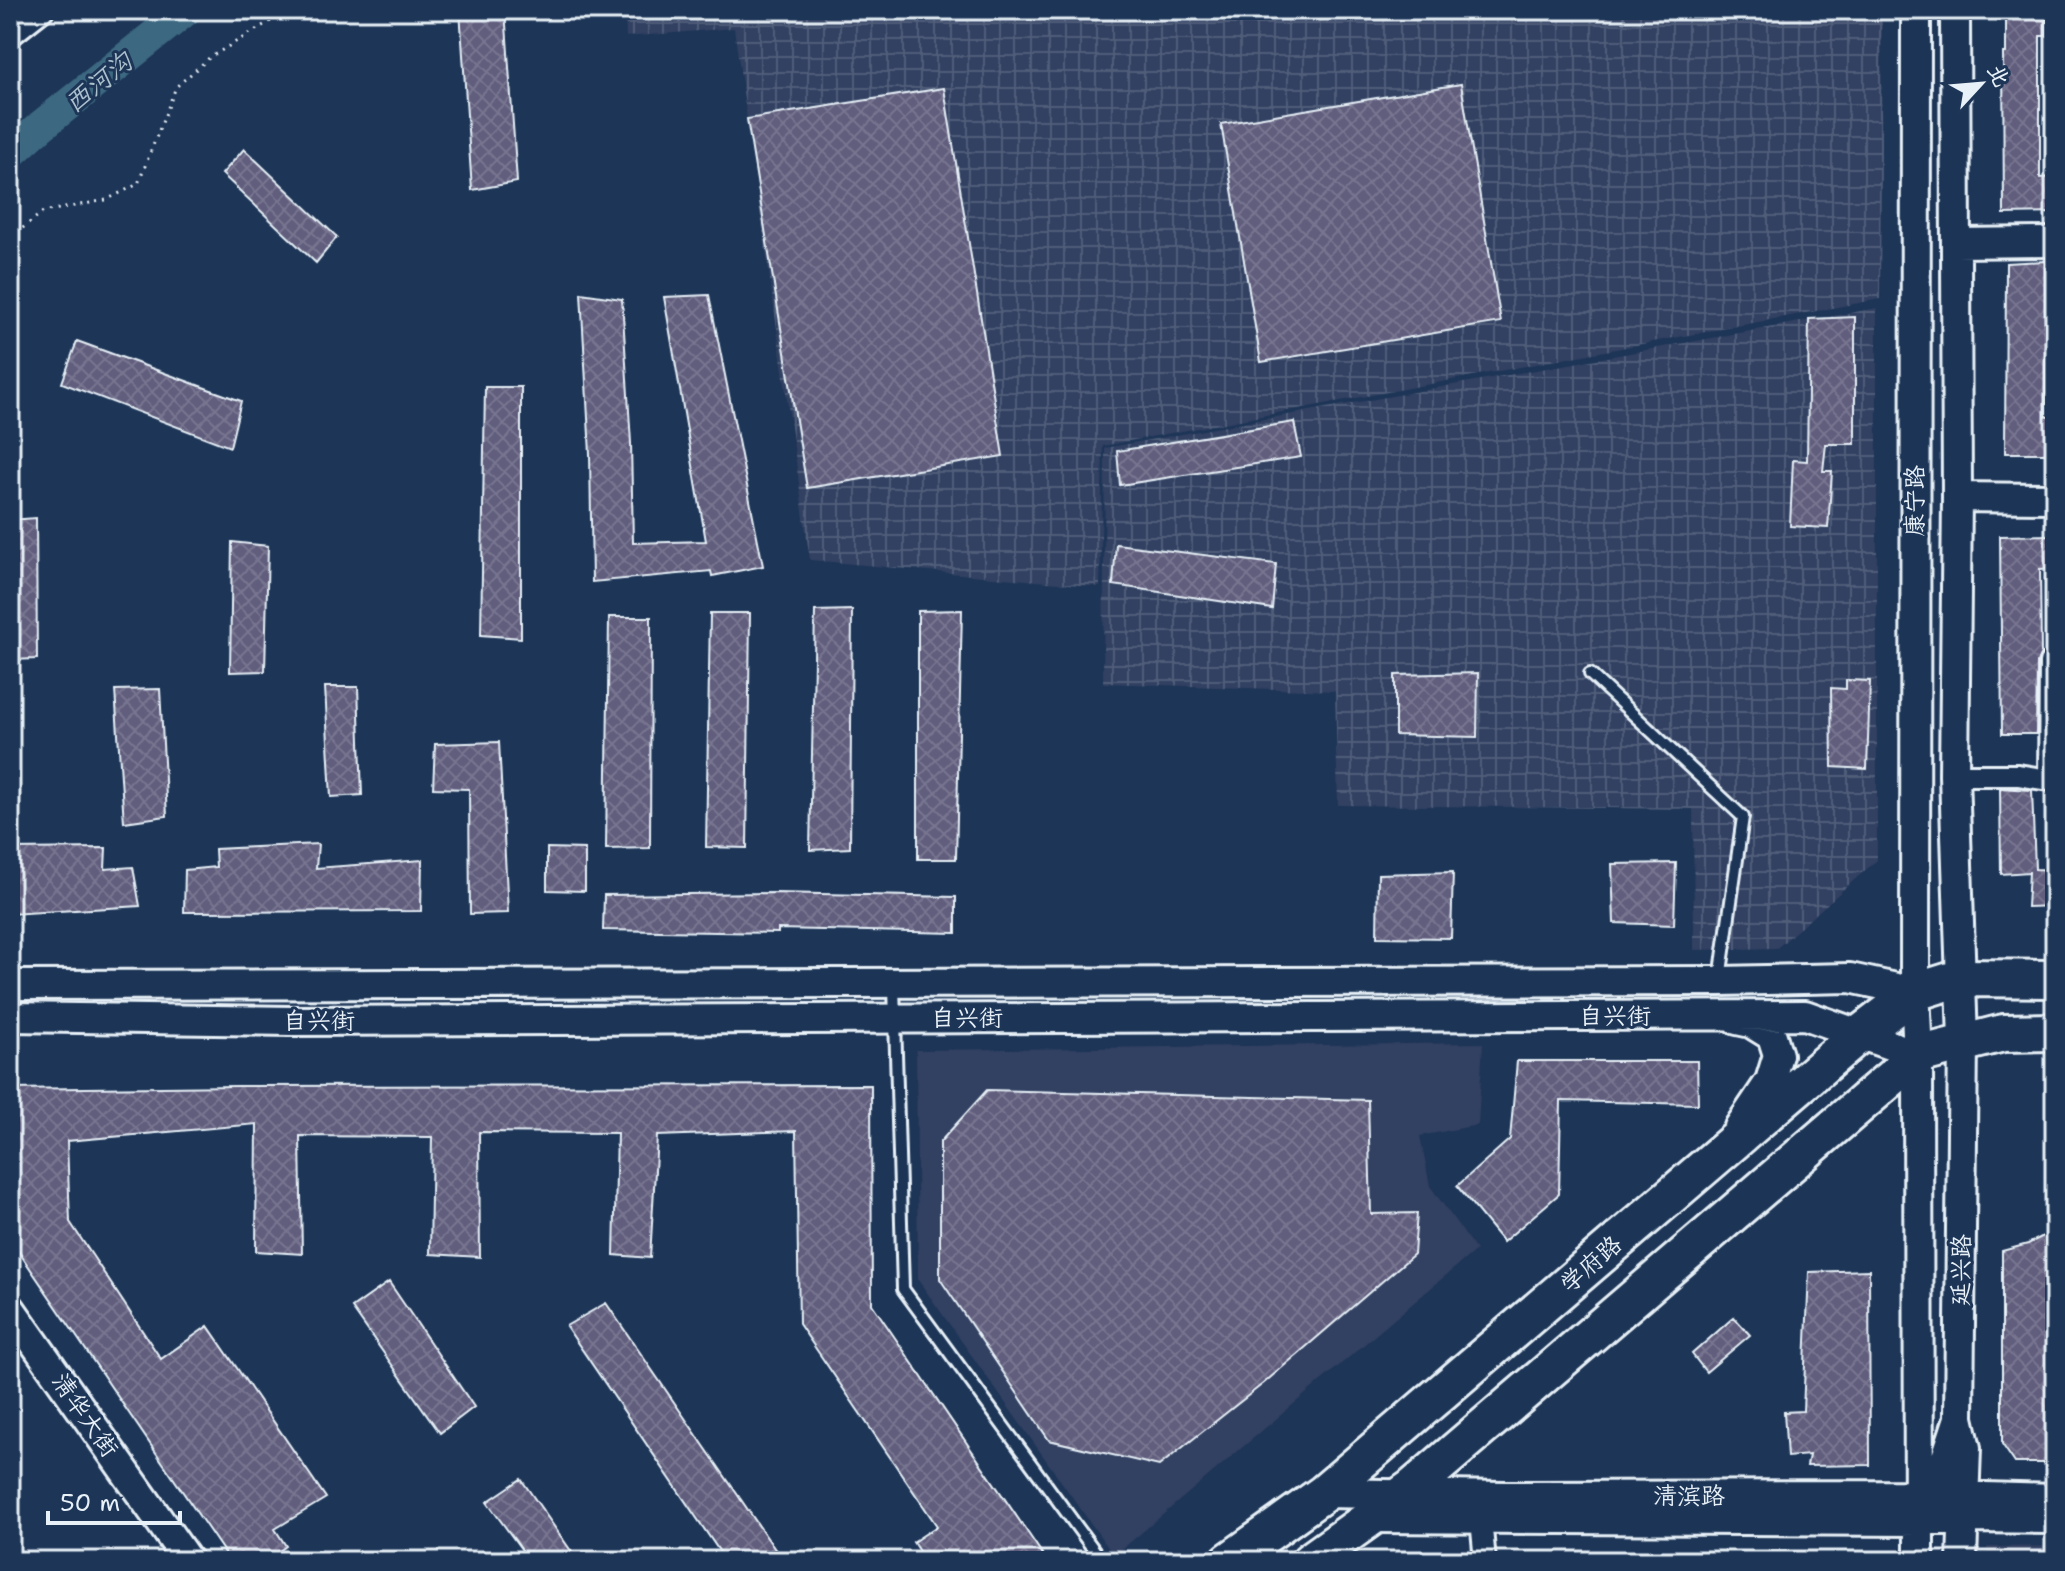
<svg xmlns="http://www.w3.org/2000/svg" width="2065" height="1571" font-family="'Shantell Sans','LXGW WenKai TC',sans-serif">
	<style>
		.built { fill: #314162 }
		.industrial { fill: url(#industrial-grid) }
		.lines { fill: none; stroke-linecap: round; stroke-linejoin: round }
		.river { stroke: #3c6881; stroke-width: 32 }
		.building { fill: url(#building-cross-hatch); stroke: #e8f1f8; stroke-width: 2 }
		.lane-casing { stroke: #e8f1f8; stroke-width: 16 }
		.street-casing { stroke: #e8f1f8; stroke-width: 26 }
		.secondary-casing { stroke: #e8f1f8; stroke-width: 34 }
		.highway-casing { stroke: #e8f1f8; stroke-width: 42 }
		.path { stroke: #e8f1f8; stroke-width: 3; stroke-dasharray: 2 6; stroke-linecap: butt }
		.lane { stroke: #1d3557; stroke-width: 10 }
		.street { stroke: #1d3557; stroke-width: 20 }
		.secondary { stroke: #1d3557; stroke-width: 28 }
		.highway { stroke: #1d3557; stroke-width: 36 }
		.labels { text-anchor: middle; dominant-baseline: central; stroke-width: 6; stroke-linejoin: round; paint-order: stroke }
		.street-label { font-size: 24px; fill: #e8f1f8; stroke: #1d3557 }
		.water-label { font-size: 26px; font-style: italic; fill: #acc1ce; stroke: #1d3557 }
	</style>
	<defs>
		<pattern id="industrial-grid" width="8" height="8" patternUnits="userSpaceOnUse" patternTransform="scale(2)"><rect width="8" height="8" fill="#314162"/><path d="M0 4h8M4 0v8" fill="none" stroke="#4f5d79"/></pattern>
		<pattern id="building-cross-hatch" width="8" height="8" patternUnits="userSpaceOnUse" patternTransform="scale(2)"><rect width="8" height="8" fill="#605d7d"/><path d="M0 0l8 8M0 8l8-8" fill="none" stroke="#777590"/></pattern>
	</defs>
	<rect width="100%" height="100%" fill="#1d3557"/>
	<filter id="ink" filterUnits="userSpaceOnUse"><feTurbulence type="fractalNoise" baseFrequency=".0125" numOctaves="2"/><feDisplacementMap in="SourceGraphic" scale="16" xChannelSelector="R" yChannelSelector="G"/><feConvolveMatrix kernelMatrix="1 2 1 2 8 2 1 2 1" color-interpolation-filters="sRGB"/></filter>
	<g filter="url(#ink)">
		<path class="built" d="M1483 1043 1478 1125 1420 1136 1430 1186 1476 1250 1114 1556 918 1280 916 1050Z
			M2055 1546V1561H1986L1987 1547Z"/>
		<path class="industrial" d="M625 10H1882L1880 299 1103 446 1100 587 810 560 734 28 626 37Z
			M1877 308V860L1777 948 1694 950 1693 809 1338 805 1335 691 1103 683 1105 448Z"/>
		<g class="lines">
			<path class="river" d="M10 154 41 126 186 10"/>
		</g>
		<path class="building" d="M460 10H505L517 182 472 190Z
			M2006 10H2046V36H2040V178L2055 177V213L2004 214 2003 53H2006Z
			M1461 84 1501 322 1261 362 1221 124Z
			M944 88 1003 456 807 488 747 119Z
			M244 149 337 237 316 263 222 174Z
			M2045 261 2046 417 2055 416V453H2005L2006 263Z
			M581 293 622 299 631 443 633 543 706 541 664 297 709 295 763 566 712 576 711 571 592 582 590 454Z
			M1855 317V444H1826L1823 471H1832L1828 528 1790 526 1793 460 1807 461 1809 319Z
			M77 341 241 401 230 447 62 383Z
			M485 387H521V638L481 635Z
			M1294 422 1301 457 1120 485 1117 451Z
			M36 518 37 659 10 660V520Z
			M2055 535V568L2040 569 2041 654 2037 663 2036 734H2002L2000 536Z
			M232 542 268 546 265 671 230 672Z
			M1116 544 1276 564 1272 609 1113 585Z
			M852 610 850 848 810 850 815 611Z
			M962 610 956 859H918V611Z
			M710 613H750L747 848 706 847Z
			M609 617H651L650 848 606 849Z
			M1478 673 1477 737 1395 735V675Z
			M1846 680 1870 681 1867 769 1832 767 1831 688 1846 689Z
			M325 687H358L362 795 331 797Z
			M160 689 167 816 124 822 115 690Z
			M499 742 508 913 470 914 469 789 433 788 435 744Z
			M2000 788 2032 790 2035 869 2055 870V906L2027 907 2029 872 2001 874Z
			M318 844 316 868 422 860 421 911 184 912 185 870 216 867 215 849Z
			M106 848 105 869 133 867 140 906 10 914V849Z
			M547 848 585 849V891L547 890Z
			M1676 863 1674 925 1614 923 1612 864Z
			M1453 872 1451 938 1377 937 1378 874Z
			M775 893 956 897V933L778 929V933L603 930 604 895Z
			M1517 1061H1697L1698 1104 1561 1101 1559 1194 1503 1242 1457 1186 1510 1139Z
			M871 1085 872 1304 1047 1561H925L913 1542 937 1526 799 1324 796 1131 657 1136 650 1258 614 1255 617 1133 479 1132 480 1257 430 1254 432 1137 300 1136 302 1254 256 1251 257 1124 67 1141 70 1222 161 1359 208 1326 326 1498 275 1529 286 1546 266 1561H230L10 1239V1089L238 1086Z
			M987 1090 1368 1100 1371 1214 1417 1213 1414 1254 1264 1383 1159 1466 1049 1440 940 1279V1142Z
			M2055 1230V1322L2051 1324 2048 1419H2055V1463H2015L2002 1444V1251L2028 1244Z
			M1869 1270 1870 1465 1807 1466 1809 1455 1787 1457 1784 1412 1803 1411 1809 1272Z
			M389 1282 474 1407 440 1433 352 1308Z
			M606 1303 783 1561H726L566 1326Z
			M1734 1317 1750 1335 1706 1372 1692 1354Z
			M521 1479 578 1561H530L487 1502Z"/>
		<g class="lines">
			<defs>
				<path id="lane" d="M1590 674 1743 817 1720 979
					M894 986 903 1289 1102 1561"/>
				<path id="street" d="M10 36 43 10
					M1954 775H2018L2055 781
					M2049 779 2050 663H2055
					M1481 1519 1485 1561"/>
				<path id="secondary" d="M1916 10 1915 992 1918 1055 1919 1561
					M1955 10 1957 497 1954 775 1963 1041 1959 1418 1966 1448 1962 1561
					M1956 243 2055 242
					M1957 497 2055 498
					M10 985 1720 981 1850 978 1915 992
					M10 1017 291 1021 1805 1015 1918 1055
					M1737 1020 1751 1023 1772 1036 1778 1055 1770 1081 1739 1127
					M10 1308 188 1561
					M1324 1493 1504 1496 1920 1495 2055 1499
					M1937 1512V1485L1958 1421
					M1370 1518 1920 1521 1962 1518 2055 1519"/>
				<path id="highway" d="M1229 1561 1324 1493 1856 1037 1915 992 1960 978 2055 979
					M1310 1561 1412 1488 1918 1055 2003 1033 2055 1032"/>
			</defs>
			<use href="#lane" class="lane-casing"/>
			<use href="#street" class="street-casing"/>
			<use href="#secondary" class="secondary-casing"/>
			<use href="#highway" class="highway-casing"/>
			<path class="path" d="M10 238 43 212 106 200 138 184 176 87 209 58 289 10"/>
			<use href="#lane" class="lane"/>
			<use href="#street" class="street"/>
			<use href="#secondary" class="secondary"/>
			<use href="#highway" class="highway"/>
		</g>
	</g>
	<g class="labels">
		<g class="street-label">
			<text transform="translate(1915 501) rotate(-90)">康宁路</text>
			<text x="1615" y="1016">自兴街</text>
			<text x="967" y="1018">自兴街</text>
			<text x="319" y="1021">自兴街</text>
			<text transform="translate(1591 1264) rotate(-41)">学府路</text>
			<text transform="translate(1961 1270) rotate(-89)">延兴路</text>
			<text transform="translate(85 1415) rotate(55)">清华大街</text>
			<text x="1689" y="1496">清滨路</text>
		</g>
		<g class="water-label">
			<text transform="translate(98 82) rotate(-39)">西河沟</text>
		</g>
	</g>
	<rect width="2065" height="1571" fill="none" stroke="#1d3557" stroke-width="40"/>
	<rect x="20" y="20" width="2025" height="1531" fill="none" stroke="#e8f1f8" stroke-width="3" filter="url(#ink)"/>
	<g transform="translate(1981 84) rotate(64)" stroke="#1d3557" stroke-width="6" paint-order="stroke">
	<path d="M0-6L14 30L0 20L-14 30Z" fill="#e8f1f8"/>
	<text y="-12" font-size="22" font-weight="bold" text-anchor="middle" fill="#e8f1f8">北</text>
	</g>
	<path d="M48 1511v12h132v-12" fill="none" stroke="#e8f1f8" stroke-width="4"/>
	<text x="60" y="1511" font-size="24" fill="#e8f1f8" stroke="#1d3557" stroke-width="6" paint-order="stroke">50 m</text>
</svg>
